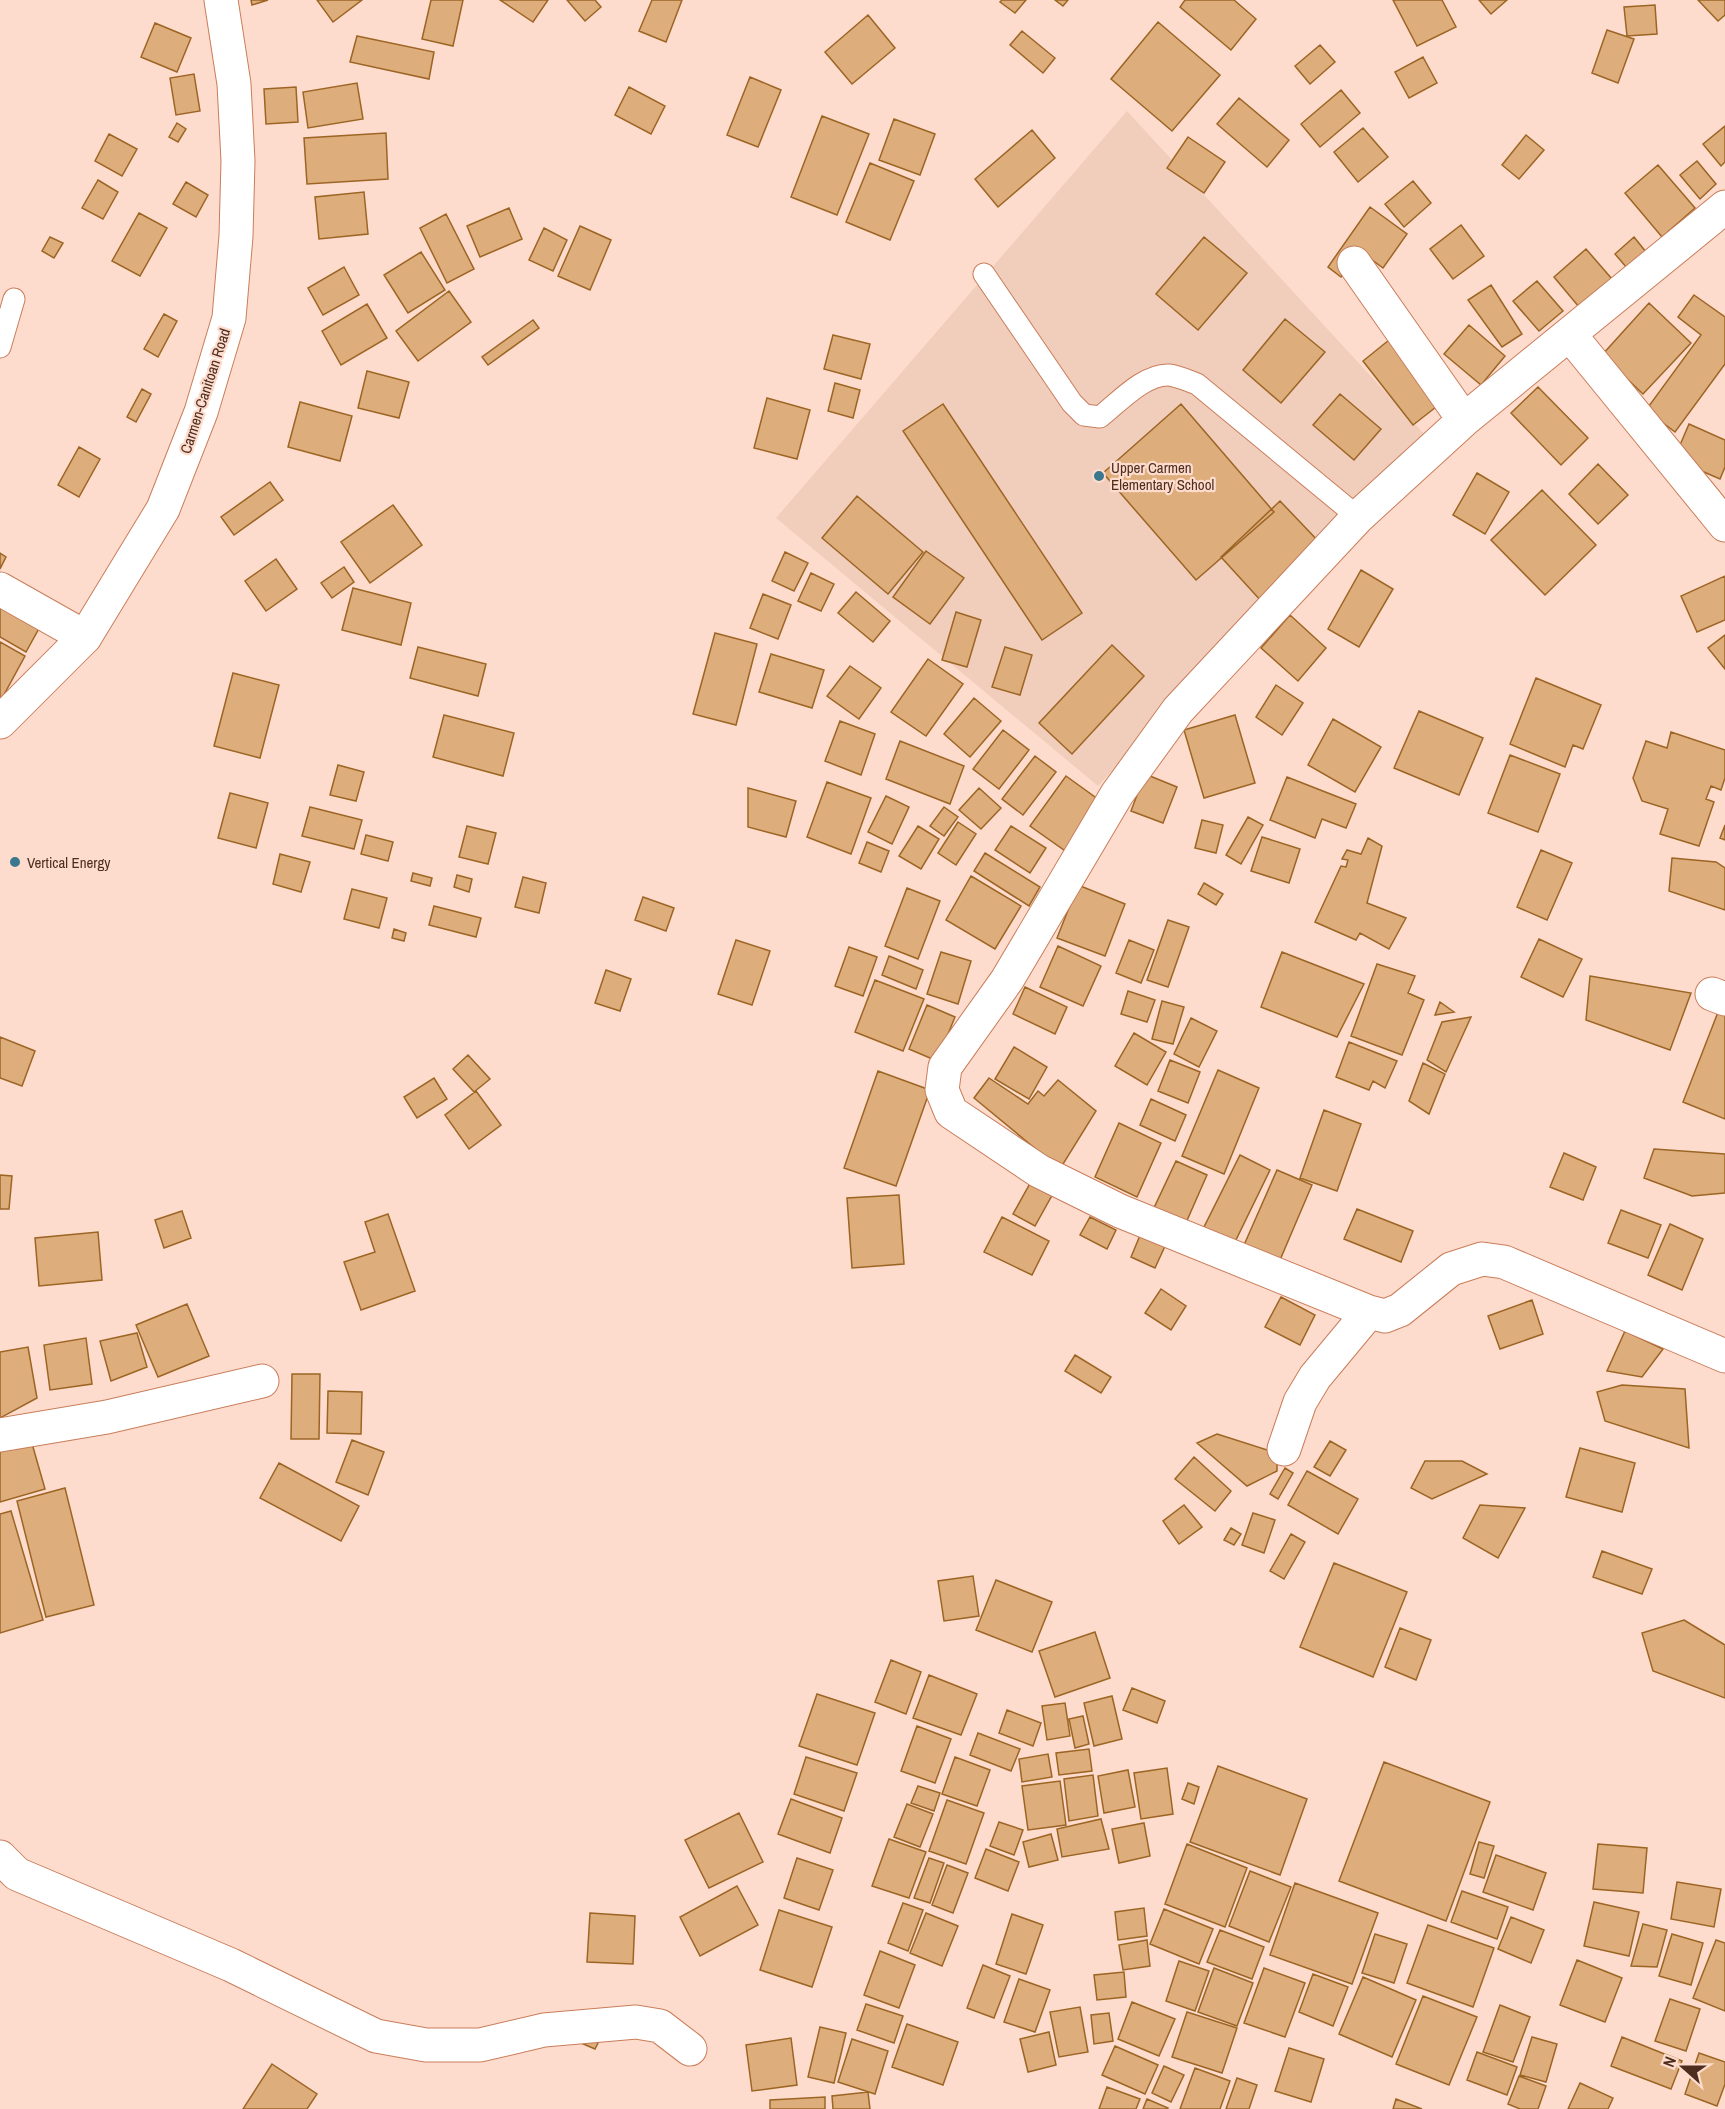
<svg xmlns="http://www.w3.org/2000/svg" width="1725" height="2109" font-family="'Archivo Narrow',sans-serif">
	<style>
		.built { fill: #f1cdbc }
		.building { fill: #dead7c; stroke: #9c6524; stroke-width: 1.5 }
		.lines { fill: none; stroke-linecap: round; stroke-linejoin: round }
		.service-casing { stroke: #c97d5a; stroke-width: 23 }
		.minor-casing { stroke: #c97d5a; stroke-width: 35 }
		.secondary-casing { stroke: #c97d5a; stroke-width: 35 }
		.service { stroke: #fff; stroke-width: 21 }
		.minor { stroke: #fff; stroke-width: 33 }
		.secondary { stroke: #fff; stroke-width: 33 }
		.poi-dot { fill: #3b778e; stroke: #fedccd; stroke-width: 2 }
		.labels { text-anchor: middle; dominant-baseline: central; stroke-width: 4.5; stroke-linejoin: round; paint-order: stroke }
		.street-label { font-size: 15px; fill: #4d2d1e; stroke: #fedccd }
		.poi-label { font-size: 15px; fill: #4d2d1e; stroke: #fedccd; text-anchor: start }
	</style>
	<rect width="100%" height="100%" fill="#fedccd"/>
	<path class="built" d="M1127 111 1424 434 1098 786 776 518Z"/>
	<path class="building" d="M251 0H268L252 5Z
		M317 0H362L333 22Z
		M431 0H463L453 46 422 39Z
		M500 0H548L533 22Z
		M567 0H595L601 7 585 21Z
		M652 0H682L666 42 639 31Z
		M1002 0H1026L1015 13 1000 2Z
		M1055 0H1068L1063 6Z
		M1185 0H1234L1256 19 1231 50 1180 7Z
		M1393 0H1442L1456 27 1417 46Z
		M1479 0H1507L1491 14Z
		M1698 0H1725V15L1718 21Z
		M1655 5 1657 34 1627 36 1624 7Z
		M868 15 895 48 852 84 825 52Z
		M1158 22 1220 75 1172 131 1111 79Z
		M155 23 191 38 177 72 141 57Z
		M1607 30 1634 39 1618 83 1592 73Z
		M1022 31 1055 58 1043 73 1010 45Z
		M357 36 434 52 429 79 350 62Z
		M1320 45 1335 62 1310 84 1295 66Z
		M1423 57 1437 83 1409 98 1395 72Z
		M194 74 200 111 176 115 170 78Z
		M750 77 781 90 758 147 727 135Z
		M357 83 363 119 308 128 303 92Z
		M296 87 298 122 266 124 264 89Z
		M629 87 665 106 651 134 615 115Z
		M1341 90 1360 113 1320 147 1301 124Z
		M1239 98 1289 140 1267 167 1217 124Z
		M822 116 869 134 837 215 791 197Z
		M894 119 935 134 920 175 879 160Z
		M177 123 186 129 178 142 169 137Z
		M1725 126V162L1721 166 1703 144Z
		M1363 128 1388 157 1358 182 1334 152Z
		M1032 130 1055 158 998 207 975 179Z
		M386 133 388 179 307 184 304 138Z
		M109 134 137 149 122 176 95 161Z
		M1526 135 1544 150 1519 179 1502 165Z
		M1188 137 1225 162 1204 193 1167 168Z
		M1697 161 1716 184 1700 199 1680 175Z
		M870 163 914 181 890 240 846 222Z
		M1658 165 1695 208 1662 237 1625 193Z
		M98 180 118 192 103 219 82 208Z
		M1413 181 1431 203 1404 227 1385 204Z
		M186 182 208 195 196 217 173 204Z
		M364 192 368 234 319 239 315 197Z
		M1370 207 1407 234 1383 268 1360 251 1341 277 1328 267Z
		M509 208 522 239 480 257 467 226Z
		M139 213 167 228 140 276 112 261Z
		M446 214 474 269 447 283 420 228Z
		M1461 225 1484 256 1453 279 1430 249Z
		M580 226 611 240 590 290 558 276Z
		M544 228 567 240 553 271 529 260Z
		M50 237 63 243 54 258 42 251Z
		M1204 237 1247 273 1198 330 1156 294Z
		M1634 237 1646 252 1627 268 1615 254Z
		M1586 249 1612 279 1579 307 1554 277Z
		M421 252 445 290 408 313 384 275Z
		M344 267 359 295 323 315 308 288Z
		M1537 281 1563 311 1539 331 1513 301Z
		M1491 285 1522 334 1502 347 1468 300Z
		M449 291 471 322 418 361 396 331Z
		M1694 295 1725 317V364L1675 432 1646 410 1701 335 1678 317Z
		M1649 303 1691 343 1643 394 1602 355Z
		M367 304 387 338 341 365 322 331Z
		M164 314 177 321 158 357 144 349Z
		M1285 319 1325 352 1281 403 1243 370Z
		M533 320 539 328 488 365 482 357Z
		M1469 325 1505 356 1481 385 1444 354Z
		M833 335 870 344 861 379 824 369Z
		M1394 336 1445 400 1413 425 1363 361Z
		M367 371 409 382 399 418 358 408Z
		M835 383 860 390 853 418 828 411Z
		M1538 387 1588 438 1561 465 1511 413Z
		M142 389 151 394 136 422 127 417Z
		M1340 394 1381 429 1354 460 1313 425Z
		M767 398 810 410 797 459 754 448Z
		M300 402 352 416 340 461 288 447Z
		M943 404 1082 613 1042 640 903 431Z
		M1181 404 1274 512 1196 580 1103 473Z
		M1689 424 1725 440V467L1720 479 1674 459Z
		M79 447 100 459 79 497 58 485Z
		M1598 464 1628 495 1598 524 1569 494Z
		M1477 473 1509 492 1485 534 1453 515Z
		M270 482 283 500 234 535 221 517Z
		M1542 490 1596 545 1545 595 1491 540Z
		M857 496 923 552 888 594 822 538Z
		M1280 501 1322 545 1262 602 1221 557Z
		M393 505 422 545 370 583 341 542Z
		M926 551 964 578 930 624 893 597Z
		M785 552 808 563 794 591 772 581Z
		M0 553 6 557 0 569Z
		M276 559 297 589 266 611 245 581Z
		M344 567 354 582 332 598 321 583Z
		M1361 570 1393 589 1359 647 1328 629Z
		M811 573 834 584 821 611 798 601Z
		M1725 576V620L1697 632 1681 596Z
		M353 588 411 603 401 645 342 630Z
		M856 592 890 621 873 642 838 613Z
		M763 594 791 605 778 639 750 628Z
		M0 603 42 623 26 652 0 637Z
		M956 612 981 620 967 667 942 660Z
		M1290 615 1326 648 1298 681 1261 648Z
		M715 633 757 644 736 725 693 714Z
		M1725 635V669L1708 648Z
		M0 642 25 656 0 702Z
		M1112 645 1144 676 1072 754 1039 723Z
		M418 647 486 664 478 696 410 678Z
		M1005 647 1032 655 1020 695 992 687Z
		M771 654 824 670 812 708 759 692Z
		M928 659 963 684 926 736 891 712Z
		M850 666 881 688 859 719 827 696Z
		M233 673 279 685 260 758 214 746Z
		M1536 678 1601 705 1583 749 1573 745 1565 767 1510 744Z
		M1276 685 1303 703 1282 735 1256 717Z
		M974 698 1001 721 970 757 944 734Z
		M1419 711 1483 738 1459 795 1394 768Z
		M444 715 514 733 503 776 433 757Z
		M1235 715 1255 783 1204 798 1184 730Z
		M1333 719 1381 747 1355 792 1308 765Z
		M840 721 875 734 861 775 825 761Z
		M1003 730 1029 750 999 789 973 769Z
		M1671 732 1725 750V778L1721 790 1711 786 1706 799 1714 802 1699 846 1660 834 1668 809 1642 801 1633 778 1646 741 1667 748Z
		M900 741 964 766 950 804 886 779Z
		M1510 755 1560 774 1538 832 1488 813Z
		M1035 756 1056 772 1023 815 1002 799Z
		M338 765 364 772 356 801 330 795Z
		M1145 774 1177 787 1163 823 1131 811Z
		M1066 776 1106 805 1071 855 1030 826Z
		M1287 777 1356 804 1346 828 1322 819 1315 838 1270 820Z
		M827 782 871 798 851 854 807 837Z
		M748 788 796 801 786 837 748 827Z
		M979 788 1001 808 981 829 959 810Z
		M230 793 268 803 256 848 218 838Z
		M886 796 909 807 892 844 868 832Z
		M310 807 362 820 354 849 302 836Z
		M944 807 958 817 944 836 930 826Z
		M1248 817 1263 825 1241 864 1226 855Z
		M1202 820 1223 825 1216 853 1195 848Z
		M958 822 976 834 956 865 938 853Z
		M1725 825V840L1720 838Z
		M467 826 496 833 488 864 459 857Z
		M918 826 939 839 921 869 899 856Z
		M1011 826 1046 848 1030 873 995 850Z
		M366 835 393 842 388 861 361 854Z
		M1262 837 1300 849 1289 883 1251 871Z
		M1368 838 1382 846 1367 903 1406 918 1389 949 1360 933 1356 940 1315 922 1341 866 1346 867 1348 860 1342 859 1347 850 1361 854Z
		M867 842 889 851 881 872 859 863Z
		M1541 850 1572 863 1547 920 1517 907Z
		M985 853 1040 887 1029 906 974 871Z
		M280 854 310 862 301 892 273 884Z
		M1672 858 1716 862 1725 868V910L1669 891Z
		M413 873 432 878 430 886 411 881Z
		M457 875 472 879 469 892 454 887Z
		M971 876 1021 906 995 949 946 920Z
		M523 877 546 883 539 913 515 907Z
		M1204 883 1223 894 1216 905 1198 894Z
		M1078 885 1125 904 1105 956 1057 938Z
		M907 888 940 901 918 959 885 946Z
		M352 889 387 898 379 928 344 919Z
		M643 897 674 908 666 931 635 920Z
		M434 906 481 918 476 937 429 925Z
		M1168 920 1189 927 1168 987 1147 980Z
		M394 929 406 933 404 941 392 938Z
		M1539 939 1582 959 1563 997 1521 977Z
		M736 940 770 951 752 1005 718 994Z
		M1129 940 1154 950 1141 983 1116 973Z
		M1058 946 1101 966 1083 1006 1040 987Z
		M849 947 877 957 863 996 835 986Z
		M941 952 971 961 958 1004 927 994Z
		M1282 952 1364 984 1337 1037 1261 1007Z
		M889 956 923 970 916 989 882 975Z
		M1377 964 1415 976 1408 993 1424 1000 1402 1055 1351 1036Z
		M606 970 631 979 620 1011 595 1003Z
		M1590 976 1691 993 1670 1050 1586 1020Z
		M875 980 924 999 903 1051 855 1032Z
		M1025 987 1067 1007 1055 1034 1013 1014Z
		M1128 991 1155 1000 1147 1022 1121 1014Z
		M1162 1001 1184 1007 1173 1044 1152 1039Z
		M1440 1002 1454 1012 1435 1015Z
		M927 1005 955 1017 937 1061 909 1049Z
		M1720 1007 1725 1009V1119L1683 1102Z
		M1471 1017 1446 1072 1427 1060 1442 1022Z
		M1191 1018 1217 1031 1199 1067 1174 1054Z
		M1134 1033 1166 1052 1147 1085 1115 1066Z
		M0 1037 35 1051 22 1086 0 1078Z
		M1349 1042 1397 1061 1385 1088 1373 1081 1369 1090 1336 1077Z
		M1014 1047 1047 1067 1029 1099 995 1079Z
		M468 1055 490 1079 474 1092 453 1069Z
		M1170 1060 1200 1072 1188 1103 1158 1091Z
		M1423 1063 1445 1074 1429 1114 1409 1101Z
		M1218 1070 1259 1088 1224 1174 1182 1156Z
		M878 1071 930 1090 896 1186 844 1168Z
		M434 1078 447 1099 417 1118 404 1097Z
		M989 1078 1028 1104 1038 1091 1044 1096 1058 1080 1096 1111 1060 1169 974 1098Z
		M476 1091 501 1125 469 1149 445 1115Z
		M1151 1099 1186 1115 1175 1141 1140 1125Z
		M1324 1110 1361 1124 1337 1191 1300 1178Z
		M1119 1123 1161 1143 1137 1197 1095 1177Z
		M1654 1149 1725 1154V1193L1692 1196 1644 1178Z
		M1564 1153 1596 1167 1583 1200 1550 1187Z
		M1240 1155 1270 1170 1233 1246 1202 1231Z
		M1176 1161 1207 1175 1185 1225 1153 1210Z
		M1277 1170 1312 1185 1280 1260 1244 1245Z
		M0 1175 12 1176 9 1209H0Z
		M1033 1178 1055 1190 1035 1226 1013 1214Z
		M899 1195 904 1264 852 1268 847 1198Z
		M1357 1209 1413 1231 1401 1262 1344 1239Z
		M1621 1210 1661 1225 1648 1258 1608 1243Z
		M182 1211 191 1238 164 1248 155 1220Z
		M388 1214 415 1291 361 1310 344 1262 375 1252 365 1222Z
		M1002 1217 1049 1241 1032 1275 984 1252Z
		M1090 1217 1116 1230 1107 1249 1080 1235Z
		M1670 1224 1703 1239 1682 1290 1648 1275Z
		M98 1232 102 1280 39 1286 35 1238Z
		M1141 1233 1166 1244 1155 1268 1131 1257Z
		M1161 1289 1186 1306 1171 1330 1145 1313Z
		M1281 1297 1315 1315 1300 1345 1265 1327Z
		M1532 1300 1543 1334 1500 1349 1488 1316Z
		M187 1304 209 1356 158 1377 136 1325Z
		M1625 1331 1663 1349 1642 1377 1607 1371Z
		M137 1333 147 1367 111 1381 100 1341Z
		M86 1338 92 1384 50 1390 44 1345Z
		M28 1347 37 1398 0 1418V1352Z
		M1075 1355 1111 1377 1101 1393 1065 1371Z
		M292 1374H320L319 1439H291Z
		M1622 1385 1685 1389 1689 1448 1605 1421 1597 1392Z
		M328 1391 362 1392 361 1434 327 1433Z
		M1217 1434 1277 1453V1471L1247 1486 1197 1443Z
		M31 1440 45 1489 0 1502V1450Z
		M352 1440 384 1452 368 1495 336 1482Z
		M1330 1441 1346 1450 1330 1476 1314 1467Z
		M1580 1448 1635 1463 1622 1512 1566 1497Z
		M1194 1457 1231 1491 1215 1511 1175 1479Z
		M1425 1461H1462L1487 1474 1432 1499 1411 1488Z
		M279 1463 359 1506 341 1541 260 1498Z
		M1285 1468 1293 1473 1278 1499 1270 1494Z
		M1307 1471 1358 1499 1338 1534 1288 1505Z
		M65 1488 94 1605 46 1617 17 1501Z
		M1184 1505 1202 1527 1179 1544 1163 1521Z
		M1480 1505 1525 1508 1498 1558 1463 1538Z
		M11 1511 43 1620 0 1633V1514Z
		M1253 1513 1275 1520 1264 1553 1242 1545Z
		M1231 1528 1241 1534 1234 1545 1224 1540Z
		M1291 1534 1305 1542 1284 1579 1270 1571Z
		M1602 1551 1652 1569 1642 1594 1593 1577Z
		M1334 1563 1407 1592 1373 1677 1300 1647Z
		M973 1576 979 1616 944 1621 938 1581Z
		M996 1580 1052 1602 1032 1652 976 1630Z
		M1684 1620 1725 1645V1698L1653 1671 1642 1633Z
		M1400 1628 1431 1640 1416 1680 1385 1667Z
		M1095 1632 1110 1678 1055 1697 1039 1651Z
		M891 1660 921 1672 906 1714 875 1702Z
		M929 1675 977 1694 961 1735 913 1718Z
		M1132 1688 1165 1701 1157 1723 1123 1710Z
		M817 1694 875 1713 857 1765 799 1746Z
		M1112 1696 1122 1739 1094 1746 1084 1703Z
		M1065 1703 1070 1736 1047 1740 1042 1706Z
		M1007 1710 1041 1723 1033 1746 999 1733Z
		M1083 1716 1089 1744 1075 1748 1069 1719Z
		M917 1726 951 1739 935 1783 901 1771Z
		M978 1733 1020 1749 1011 1771 970 1755Z
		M1089 1749 1092 1771 1059 1775 1056 1753Z
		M1048 1754 1052 1777 1022 1782 1019 1759Z
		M806 1757 857 1773 844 1811 794 1794Z
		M955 1757 990 1770 977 1806 942 1794Z
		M1384 1762 1490 1802 1446 1921 1339 1881Z
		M1218 1766 1307 1799 1280 1875 1190 1842Z
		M1167 1768 1173 1814 1141 1819 1134 1773Z
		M1128 1770 1135 1807 1104 1813 1098 1776Z
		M1093 1775 1098 1816 1069 1821 1064 1779Z
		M1060 1781 1066 1825 1028 1830 1022 1786Z
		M1188 1783 1199 1787 1194 1804 1182 1799Z
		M918 1786 940 1793 934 1811 911 1803Z
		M791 1799 842 1818 830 1853 778 1834Z
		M947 1800 984 1813 966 1864 929 1851Z
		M907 1804 933 1814 920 1847 894 1837Z
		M739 1813 763 1862 709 1888 685 1840Z
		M1101 1819 1109 1849 1062 1857 1057 1829Z
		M999 1822 1023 1830 1014 1855 990 1846Z
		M1144 1823 1150 1856 1119 1863 1112 1829Z
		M1051 1834 1058 1860 1029 1867 1023 1842Z
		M889 1839 926 1852 909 1898 872 1886Z
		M1479 1842 1494 1846 1484 1878 1470 1874Z
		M1187 1844 1247 1868 1225 1927 1165 1904Z
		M1598 1844 1647 1848 1643 1893 1593 1889Z
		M986 1849 1019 1862 1008 1891 975 1878Z
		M1496 1855 1546 1873 1533 1910 1483 1892Z
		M797 1858 833 1870 819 1910 784 1898Z
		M929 1858 944 1863 930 1903 914 1898Z
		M947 1865 968 1873 953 1913 932 1905Z
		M1250 1871 1291 1887 1269 1942 1229 1926Z
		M1677 1882 1721 1889 1714 1927 1671 1919Z
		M1295 1883 1378 1913 1352 1984 1270 1955Z
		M737 1886 758 1925 700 1956 680 1917Z
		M1462 1891 1508 1907 1497 1939 1451 1922Z
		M1594 1902 1639 1912 1629 1956 1584 1946Z
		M903 1903 923 1910 908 1951 888 1943Z
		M1144 1908 1147 1936 1118 1940 1115 1912Z
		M1164 1909 1213 1929 1199 1964 1150 1944Z
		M779 1910 832 1927 812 1987 760 1970Z
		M590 1913 635 1916 633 1964 587 1962Z
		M926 1913 958 1926 942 1966 910 1953Z
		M1012 1914 1043 1925 1026 1974 996 1964Z
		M1511 1917 1544 1930 1531 1963 1498 1949Z
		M1643 1924 1667 1930 1657 1967 1631 1966Z
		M1428 1925 1494 1948 1473 2007 1407 1983Z
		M1220 1930 1264 1947 1252 1979 1207 1962Z
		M1375 1934 1407 1944 1394 1983 1362 1973Z
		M1672 1934 1703 1943 1691 1985 1659 1976Z
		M1147 1940 1150 1966 1123 1970 1119 1945Z
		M1716 1940 1725 1943V2011L1693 1998Z
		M880 1951 915 1965 899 2008 864 1995Z
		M1577 1960 1622 1978 1605 2022 1560 2005Z
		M1179 1961 1209 1971 1195 2011 1166 2001Z
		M983 1965 1010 1976 994 2018 967 2008Z
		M1214 1968 1253 1983 1237 2026 1198 2012Z
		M1264 1968 1305 1983 1285 2037 1244 2023Z
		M1124 1972 1126 1997 1097 2000 1094 1975Z
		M1313 1974 1348 1987 1333 2026 1299 2012Z
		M1363 1977 1416 2000 1392 2057 1339 2034Z
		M1019 1979 1050 1990 1035 2032 1004 2022Z
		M1423 1996 1477 2017 1449 2085 1396 2064Z
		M1670 1999 1700 2009 1686 2051 1655 2041Z
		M1132 2002 1175 2019 1159 2056 1118 2039Z
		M866 2004 903 2016 894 2043 857 2030Z
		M1500 2005 1530 2017 1513 2062 1483 2052Z
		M1080 2007 1088 2052 1059 2057 1050 2012Z
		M1187 2012 1237 2028 1222 2073 1172 2057Z
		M1109 2013 1113 2041 1094 2044 1091 2015Z
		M907 2024 958 2042 943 2085 892 2067Z
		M820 2027 846 2033 834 2083 808 2077Z
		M1049 2032 1056 2065 1028 2072 1020 2039Z
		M602 2035 595 2049 581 2043Z
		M1532 2037 1557 2044 1546 2082 1520 2075Z
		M1622 2037 1682 2061 1671 2089 1611 2066Z
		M791 2038 797 2085 752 2091 746 2045Z
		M852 2039 888 2051 875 2094 838 2082Z
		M1115 2046 1158 2065 1145 2094 1102 2075Z
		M1289 2048 1324 2059 1311 2102 1275 2091Z
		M1477 2052 1517 2067 1507 2095 1467 2080Z
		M1699 2053 1725 2062V2084L1717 2106 1685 2094Z
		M272 2064 317 2094 307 2109H243Z
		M1164 2066 1184 2075 1171 2102 1152 2093Z
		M1195 2068 1230 2081 1220 2109H1180Z
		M1519 2076 1546 2086 1538 2109H1520L1508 2104Z
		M1237 2078 1257 2085 1249 2109H1226Z
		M1580 2083 1613 2098 1608 2109H1568Z
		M1107 2087 1140 2099 1136 2109H1099Z
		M868 2092 870 2109H833L832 2096Z
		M825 2097V2109H770V2100Z
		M1147 2099 1168 2108 1167 2109H1143Z
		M1396 2099 1422 2109H1393Z"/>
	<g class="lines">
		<defs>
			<path id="service" d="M984 274 1072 403 1084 415 1100 417C1119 402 1144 374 1169 375 1178 376 1189 381 1197 384L1358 517
				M0 347 14 299"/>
			<path id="minor" d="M1725 207 1464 420 1358 517 1178 710 1117 794 1007 980 945 1067 942 1090 951 1112 1039 1171 1120 1211 1369 1312 1385 1316 1400 1310 1451 1269 1482 1259 1504 1262 1725 1356
				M1354 263 1464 420
				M1570 335 1725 525
				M0 589 85 637
				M1712 994 1725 999
				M0 1435 107 1417 262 1381
				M1284 1449 1300 1402 1315 1377 1369 1312
				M0 1857 17 1874 231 1965 376 2036 426 2045H480L544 2030 636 2022 660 2026 690 2049"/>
			<path id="secondary" d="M0 722 85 637 163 509 201 412 229 318 236 236 238 161 234 84 221 0"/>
		</defs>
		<use href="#service" class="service-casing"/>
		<use href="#minor" class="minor-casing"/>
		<use href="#secondary" class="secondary-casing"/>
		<use href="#service" class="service"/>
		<use href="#minor" class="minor"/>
		<use href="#secondary" class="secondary"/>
	</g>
	<g class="poi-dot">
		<circle cx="1099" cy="476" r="6"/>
		<circle cx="15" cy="862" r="6"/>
	</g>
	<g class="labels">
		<g class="street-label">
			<text transform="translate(205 391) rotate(-72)">Carmen-Canitoan Road</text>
		</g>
		<g class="poi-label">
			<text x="1111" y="467">Upper Carmen<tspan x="1111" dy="17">Elementary School</tspan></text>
			<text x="27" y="862">Vertical Energy</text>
		</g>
	</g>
	<g transform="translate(1683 2067) rotate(291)" stroke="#fedccd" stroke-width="4.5" paint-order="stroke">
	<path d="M0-4.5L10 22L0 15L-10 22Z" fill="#4d2d1e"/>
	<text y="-9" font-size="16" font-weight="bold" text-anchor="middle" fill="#4d2d1e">N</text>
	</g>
</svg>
